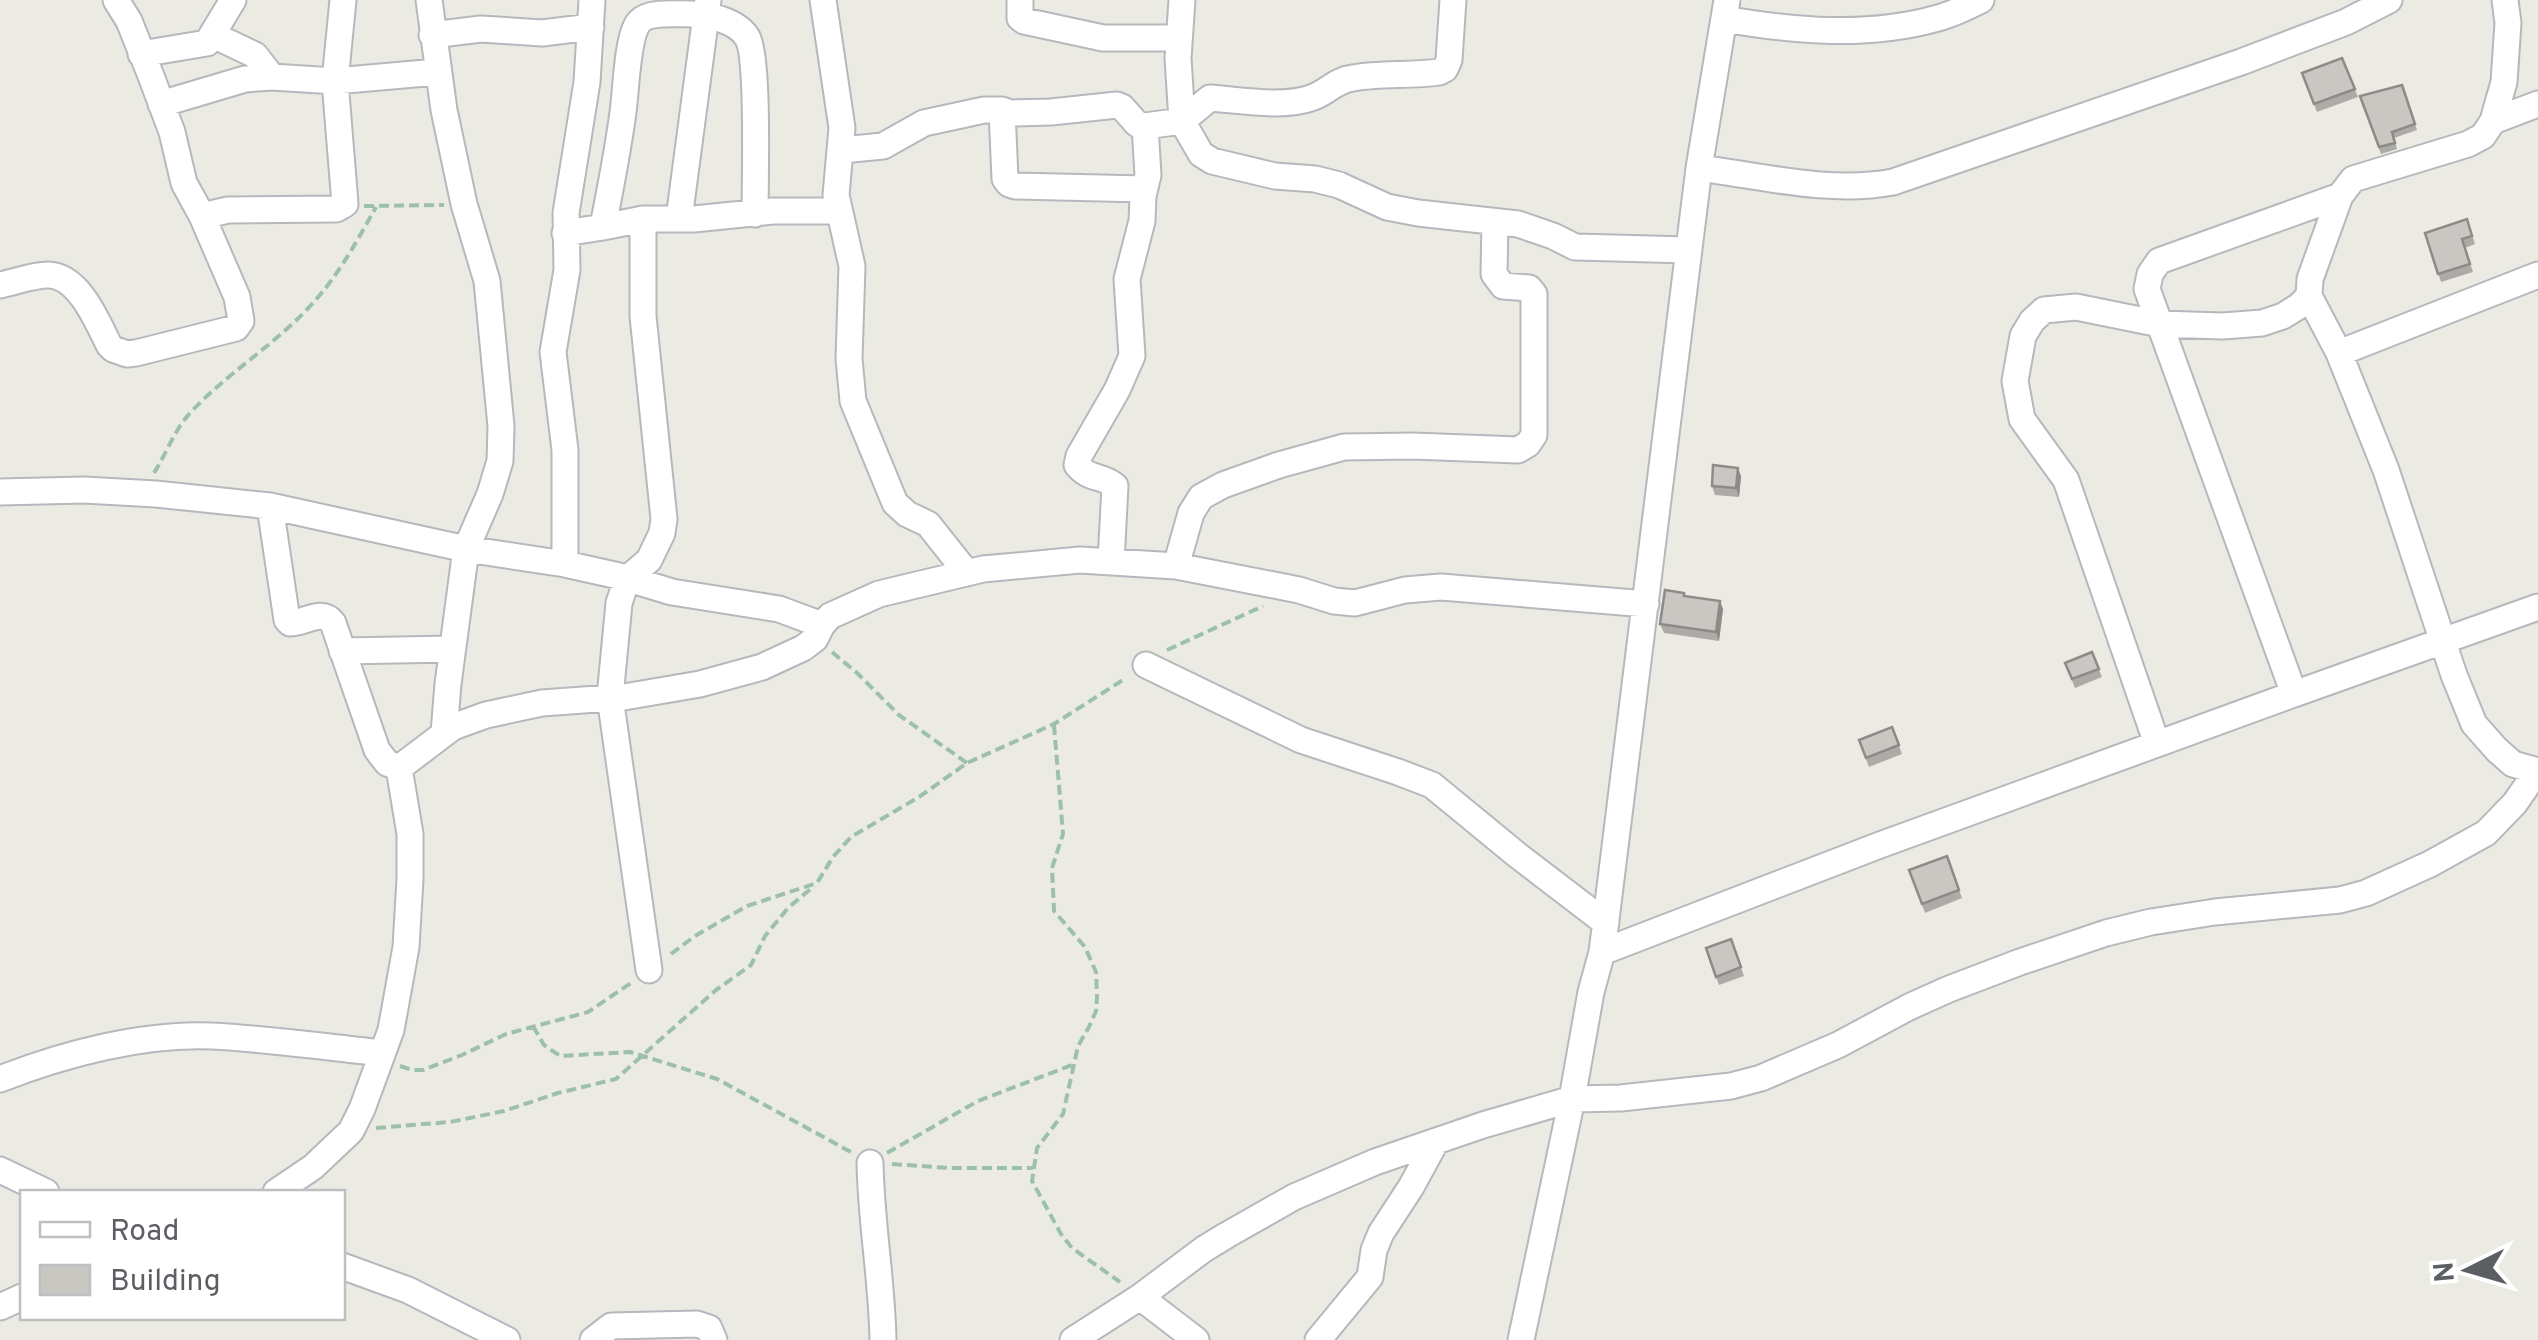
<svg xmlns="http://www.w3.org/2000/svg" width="2538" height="1340" font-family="Overpass,sans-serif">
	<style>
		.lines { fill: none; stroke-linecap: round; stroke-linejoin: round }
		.minor-casing { stroke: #b5b8bc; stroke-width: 29 }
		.path { stroke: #9dc0a9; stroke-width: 4; stroke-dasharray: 10 5; stroke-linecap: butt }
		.minor { stroke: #fff; stroke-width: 25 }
		.wall { fill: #adaba7 }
		.shaded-wall { fill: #8d8b88 }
		.building { fill: #c9c7c2; stroke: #8d8b88; stroke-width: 2.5 }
	</style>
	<rect width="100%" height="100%" fill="#ecebe3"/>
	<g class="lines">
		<defs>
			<path id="minor" d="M429 0 444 110 464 204 487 281 501 426 500 461 490 494 466 549 448 684 444 733
				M823 0 842 128 836 195 852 266 849 359 853 401 895 503 907 514 928 524 967 573
				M1020 0V18L1024 21 1103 38H1179
				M1182 0 1178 58 1182 121 1201 154 1212 161 1275 176 1315 179 1339 185 1387 207 1418 213 1518 224 1553 236 1575 247 1689 250
				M2505 0 2508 23 2504 82 2493 121 2483 136 2468 144 2353 179 2340 196 2310 279 2309 296 2339 353 2386 470 2454 675 2474 724 2497 750 2513 764 2538 771
				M1724 19C1794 31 1868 38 1938 18 1953 14 1967 7 1981 0
				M213 35 255 55 272 77
				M432 35 481 29 542 33 591 27
				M141 54 207 43 233 0
				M161 104 245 79 272 77 335 81 437 72
				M1002 110 1005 179 1009 184 1015 186 1144 189
				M2493 121 2538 104
				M842 150 883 146 924 123 984 110H1002L1011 113 1051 112 1117 105 1122 107 1137 124 1145 126 1182 121 1210 98C1239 100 1283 108 1311 98 1327 93 1335 80 1353 78 1381 73 1410 76 1439 72L1445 69 1449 60 1453 0
				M1699 168C1762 176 1830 194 1893 182L2241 62 2346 22 2389 0
				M2340 196 2159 261 2150 274 2147 289 2294 694 2538 607
				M202 216 228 210 336 209 345 204 335 81 343 0
				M643 219V316L664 519 662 533 649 560 627 579 619 603 610 697 649 970
				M679 219 708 0
				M603 227 643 219H694L773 211H839
				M565 233 603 227C610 189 618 151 623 112 626 92 627 36 639 22 648 11 678 14 691 14 709 15 736 20 747 37 759 55 755 184 755 214
				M0 285C15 282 33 275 48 275 79 275 98 323 109 345L113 349 127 354 136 353 236 328 241 321 237 297 202 216 184 183 172 132 151 76 129 21 116 0
				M2339 353 2538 275
				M0 492 84 490 156 494 270 506 466 549 565 564 619 576 672 592 779 609 822 625
				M270 506 287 620 290 623C305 623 322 608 333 623L377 750 387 763 399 768
				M1111 562 1115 486C1103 475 1089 480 1077 465L1079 456 1117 390 1132 356 1127 279 1142 221 1143 196 1148 175 1145 126
				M565 564V450L553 352 567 270 566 213 587 82 592 0
				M1176 566 1191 513 1201 497 1223 485 1279 465 1344 447 1413 446 1518 450 1528 444 1534 435V294L1529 288 1503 286 1494 274 1495 222
				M342 651 452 649
				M1146 665 1301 740 1398 772 1432 785 1516 854 1606 923
				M2157 744 2066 480 2022 419 2015 381 2023 336 2032 321 2044 310 2076 307 2160 324 2223 326 2262 323 2283 316 2299 306 2309 296
				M1602 952 1880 845 2294 694
				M0 1079C64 1054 143 1033 212 1036 269 1039 326 1047 382 1053
				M870 1163C871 1222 882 1281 883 1340
				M0 1170 46 1192
				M276 1192 313 1167 351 1131 362 1109 391 1030 406 947 410 879V834L399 768 453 727 486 715 542 703 624 697 700 684 762 667 803 648 815 639 822 625 830 616 879 594 983 569 1080 560 1176 566 1299 590 1334 601 1355 603 1405 590 1441 587 1646 604
				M342 1266 408 1290 507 1340
				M1140 1297 1196 1340
				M0 1307 22 1297
				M593 1340 611 1326 697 1324 709 1328 714 1340
				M1073 1340 1140 1297 1204 1249 1227 1235 1294 1197 1375 1162 1483 1125 1572 1099 1621 1098 1731 1086 1761 1078 1838 1045 1909 1007 1949 989 2020 962 2106 933 2151 922 2215 912 2340 900 2366 893 2430 864 2486 833 2515 803 2537 771
				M1318 1340 1370 1277 1374 1250 1381 1233 1411 1187 1435 1143
				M1521 1340 1572 1099 1591 992 1602 952 1699 168 1727 0"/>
		</defs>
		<use href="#minor" class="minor-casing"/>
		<path class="path" d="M364 206 444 205
			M154 473C166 454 175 429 190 413 227 373 275 345 312 304 338 276 357 241 376 207
			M1167 650 1263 606
			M832 652 857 673 899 715 967 763
			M1054 725 1063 834 1052 868 1054 911 1085 947 1096 972 1097 997 1096 1011 1089 1027 1078 1046 1063 1114 1037 1148 1032 1181 1061 1234 1072 1248 1120 1282
			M671 954 695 936 747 906 817 883 833 857 851 837 919 797 967 763 1054 724 1126 678
			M533 1026 544 1045 560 1056 630 1052 717 1079 851 1152
			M400 1066 412 1070H423L462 1055 506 1034 588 1012 631 983
			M376 1128 450 1122 504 1111 558 1093 616 1079 716 990 751 965 765 936 788 908 814 886
			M887 1153 978 1101 1072 1065
			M892 1164 949 1168H1033"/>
		<use href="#minor" class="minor"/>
	</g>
	<path class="wall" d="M2342 58 2358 97 2317 112 2302 73Z
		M2402 85 2417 130 2394 138 2397 149 2381 154 2360 96Z
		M2467 219 2475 244 2465 248 2473 272 2441 282 2425 233Z
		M1741 476 1739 497 1715 495 1712 486Z
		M1685 597 1723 609 1719 641 1664 633 1660 624Z
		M2092 652 2102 677 2075 688 2065 663Z
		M1892 727 1902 754 1869 767 1859 740Z
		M1947 856 1962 898 1925 913 1909 870Z
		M1731 939 1744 976 1719 985 1706 948Z"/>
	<path class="shaded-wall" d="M1738 468 1741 476 1739 497 1736 488Z
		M1720 601 1723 609 1719 641 1716 632Z"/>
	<path class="building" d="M2342 58 2355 89 2314 104 2302 73Z
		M2402 85 2415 124 2392 132 2395 143 2379 147 2360 96Z
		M2467 219 2472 236 2462 239 2470 264 2438 274 2425 233Z
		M1713 465 1738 468 1736 488 1712 486Z
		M1665 590 1684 593V596L1720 601 1716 632 1660 624Z
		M2092 652 2099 669 2072 679 2065 663Z
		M1892 727 1899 745 1866 758 1859 740Z
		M1947 856 1959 890 1922 904 1909 870Z
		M1731 939 1741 967 1716 977 1706 948Z"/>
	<rect x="20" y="1190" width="325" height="130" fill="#ffffff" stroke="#bdbfc0" stroke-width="2.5"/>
	<rect x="40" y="1222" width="50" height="15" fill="#ffffff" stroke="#bdbfc0" stroke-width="2.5"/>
	<text x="110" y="1240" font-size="30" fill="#5b5e62">Road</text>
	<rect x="40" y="1265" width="50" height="30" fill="#c9c7c2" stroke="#bdbfc0" stroke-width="2.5"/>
	<text x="110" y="1290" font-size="30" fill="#5b5e62">Building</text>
	<g transform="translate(2468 1270) rotate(265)" stroke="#ffffff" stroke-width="8" paint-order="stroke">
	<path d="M0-8L18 38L0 25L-18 38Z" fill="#5b5e62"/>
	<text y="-15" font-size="28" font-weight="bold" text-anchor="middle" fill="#5b5e62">N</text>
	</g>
</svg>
